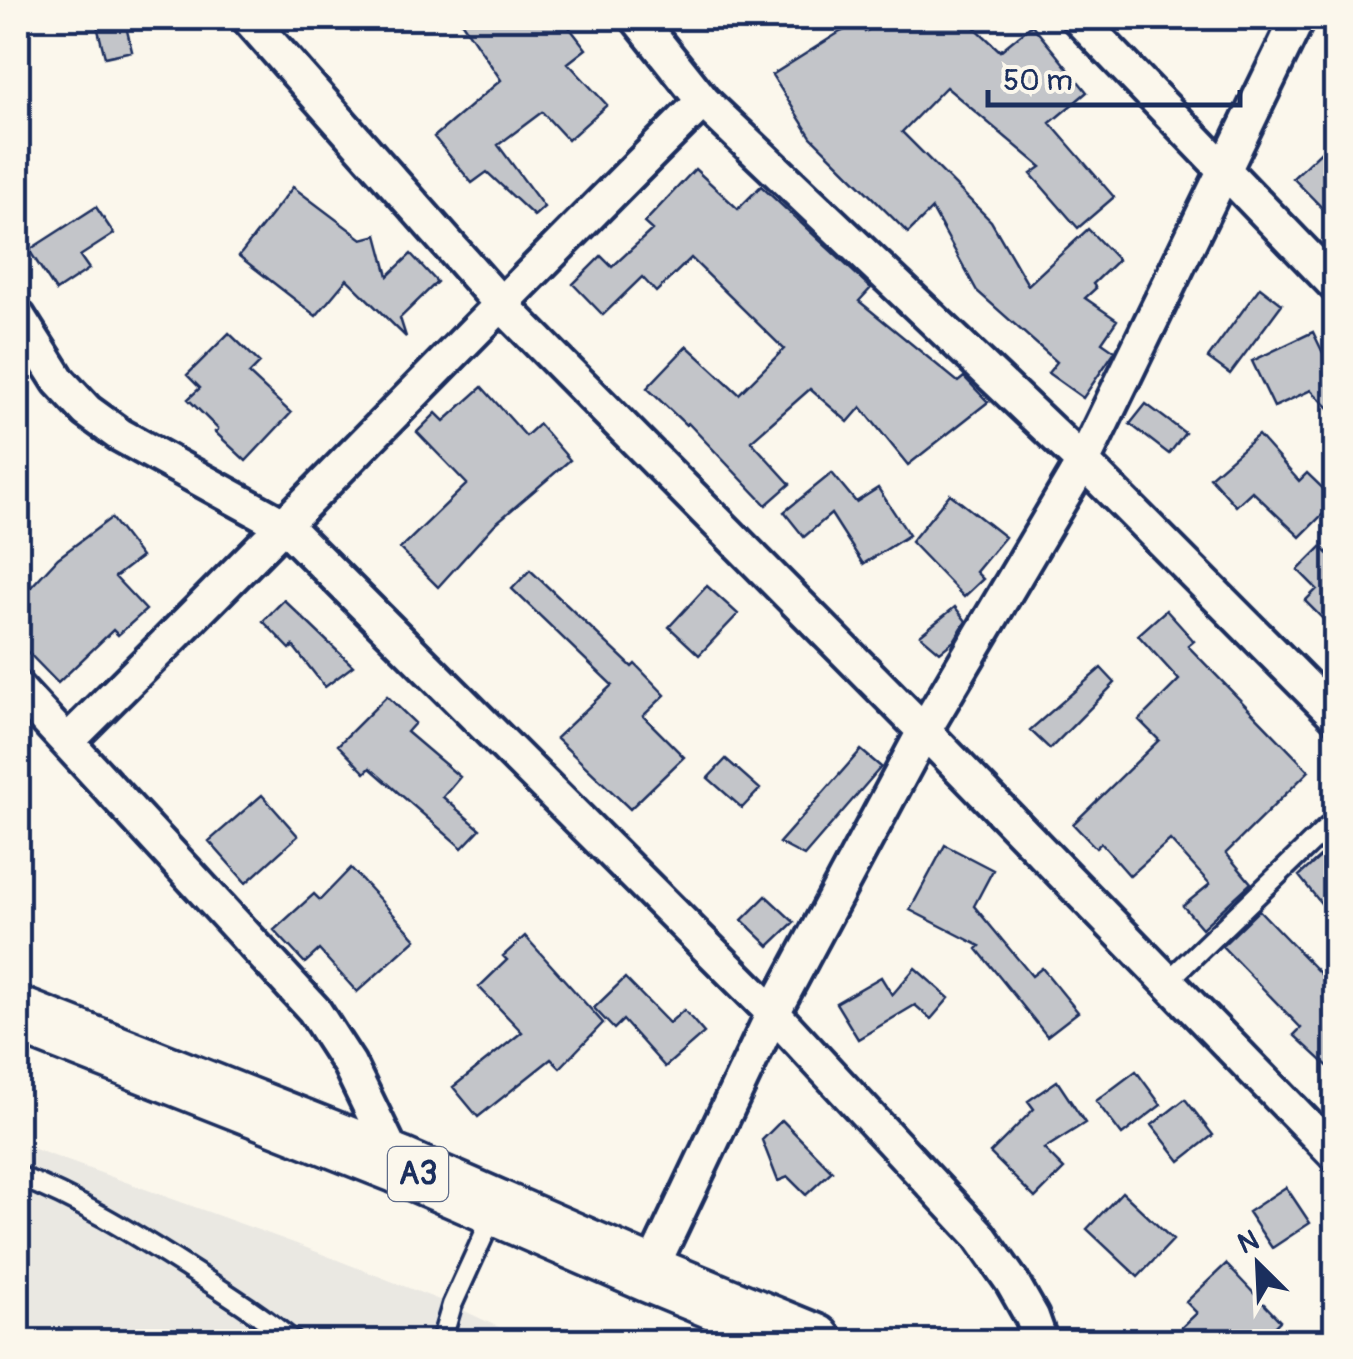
<svg xmlns="http://www.w3.org/2000/svg" width="1353" height="1359" font-family="Pangolin,sans-serif">
	<style>
		.built { fill: #eae8e2 }
		.building { fill: #c3c5c9; stroke: #1b2f5e; stroke-width: 2.5 }
		.lines { fill: none; stroke-linecap: round; stroke-linejoin: round }
		.lane-casing { stroke: #1b2f5e; stroke-width: 25 }
		.street-casing { stroke: #1b2f5e; stroke-width: 40 }
		.highway-casing { stroke: #1b2f5e; stroke-width: 62 }
		.lane { stroke: #fbf7ec; stroke-width: 18 }
		.street { stroke: #fbf7ec; stroke-width: 32 }
		.highway { stroke: #fbf7ec; stroke-width: 55 }
		.labels { text-anchor: middle; dominant-baseline: central; stroke-width: 8; stroke-linejoin: round; paint-order: stroke }
		.shield { fill: #fbf7ec; stroke: #5e6b89; stroke-width: 2.5 }
		.shield-label { font-size: 32px; font-weight: bold; fill: #1b2f5e }
	</style>
	<rect width="100%" height="100%" fill="#fbf7ec"/>
	<filter id="ink" filterUnits="userSpaceOnUse"><feTurbulence type="fractalNoise" baseFrequency=".01" numOctaves="2"/><feDisplacementMap in="SourceGraphic" scale="20" xChannelSelector="R" yChannelSelector="G"/><feConvolveMatrix kernelMatrix="1 2 1 2 8 2 1 2 1" color-interpolation-filters="sRGB"/></filter>
	<g filter="url(#ink)">
		<path class="built" d="M18 1143 294 1243 452 1305 528 1341H18Z"/>
		<path class="building" d="M95 18H124L132 51 105 57Z
			M459 18H562L586 49 568 63 607 105 568 140 542 112 498 145 544 207 534 216 487 172 472 183 434 137 501 80Z
			M887 18H965L1000 51 1032 25 1087 92 1050 123 1114 197 1078 228 1031 174 1041 167 946 87 902 132 991 221 1028 285 1088 229 1118 260 1093 284 1096 288 1085 298 1117 320 1102 342 1115 351 1083 398 1048 373 1057 362 977 291 932 209 908 233 811 137 772 75 840 32 861 23 865 32Z
			M1336 137V222L1293 178Z
			M695 169 738 209 761 186 871 288 859 301 958 382 964 377 988 402 908 465 861 407 848 422 810 389 751 441 790 484 766 505 688 423 686 425 647 388 687 346 739 394 784 349 691 258 656 292 642 277 603 315 573 284 601 256 612 267 652 230 644 223Z
			M293 187 362 239 377 235 388 276 411 254 437 282 400 318 406 337 347 279 316 316 239 256Z
			M96 207 114 234 80 256 89 269 56 291 29 250Z
			M1260 287 1282 304 1230 374 1208 358Z
			M1313 332 1336 380V415L1311 390 1274 407 1252 361Z
			M229 333 260 363 249 374 291 413 246 461 215 432 218 429 188 399 200 388 187 375Z
			M482 387 526 436 539 424 570 460 495 524 438 587 400 549 467 484 417 432 436 413 444 421Z
			M1146 404 1185 433 1169 454 1130 424Z
			M1258 435 1299 481 1307 473 1336 501 1300 537 1252 491 1236 506 1210 477Z
			M832 473 856 502 878 488 909 535 863 564 831 514 804 537 784 512Z
			M950 494 1005 537 976 572 983 579 964 597 911 542Z
			M111 518 141 557 115 577 146 610 118 635 113 630 58 683 18 642V601L58 558Z
			M1321 547 1336 561V632L1305 601 1317 589 1298 570Z
			M530 570 632 667 635 664 665 695 643 716 684 757 630 809 556 738 612 685 512 589Z
			M707 586 738 614 699 655 669 627Z
			M284 600 353 666 325 687 293 646 290 649 263 621Z
			M955 607 966 621 954 641 940 652 920 635Z
			M1166 610 1194 641 1188 646 1309 771 1226 853 1251 883 1202 928 1183 906 1210 884 1170 840 1130 876 1101 843 1096 848 1073 824 1159 740 1139 720 1179 680 1138 635Z
			M1101 668 1115 683 1050 749 1030 730Z
			M387 696 415 723 407 732 460 777 443 797 480 829 462 848 370 768 365 773 338 745Z
			M861 750 881 767 804 856 779 843Z
			M726 759 760 789 742 808 708 778Z
			M262 795 298 836 246 883 209 841Z
			M945 845 993 870 974 906 1032 976 1042 968 1078 1012 1047 1036 977 949 980 946 910 910Z
			M1320 857 1336 872V922L1299 876Z
			M351 868 416 939 357 992 319 950 305 963 274 930 314 894 320 900Z
			M766 896 794 922 769 946 742 920Z
			M1259 910 1336 990V1074L1294 1035 1301 1028 1222 946Z
			M525 936 603 1023 560 1068 551 1059 478 1117 453 1087 522 1032 479 987 507 960 503 956Z
			M915 968 949 998 931 1019 915 1005 858 1039 836 1003 881 977 892 995Z
			M625 978 669 1023 684 1010 704 1033 665 1067 623 1020 614 1029 594 1008Z
			M1136 1071 1161 1105 1122 1135 1096 1101Z
			M1057 1081 1085 1123 1044 1149 1064 1169 1035 1198 990 1153 1034 1109 1028 1101Z
			M1185 1099 1213 1135 1180 1161 1152 1125Z
			M782 1120 832 1171 806 1195 788 1177 778 1181 762 1140Z
			M1286 1187 1310 1223 1272 1248 1248 1212Z
			M1122 1192 1173 1240 1138 1277 1087 1229Z
			M1226 1264 1280 1321 1259 1342H1166L1197 1313 1186 1302Z"/>
		<g class="lines">
			<defs>
				<path id="lane" d="M1167 982 1336 819
					M18 1176C79 1200 131 1232 186 1267 223 1291 260 1314 294 1342
					M441 1342 452 1305 494 1213"/>
				<path id="street" d="M248 18 500 303 924 731 1336 1155
					M637 18 703 101 1083 462 1336 716
					M1078 18 1336 286
					M18 316 59 381 87 411 120 435 285 526 773 1013 979 1235 1012 1282 1032 1317 1041 1342
					M18 689 314 1010 349 1064 398 1165
					M68 741C282 530 490 313 703 101
					M649 1274 773 1013 924 731 1083 462 1298 18"/>
				<path id="highway" d="M18 1015 398 1165 649 1274 814 1342"/>
			</defs>
			<use href="#lane" class="lane-casing"/>
			<use href="#street" class="street-casing"/>
			<use href="#highway" class="highway-casing"/>
			<use href="#lane" class="lane"/>
			<use href="#street" class="street"/>
			<use href="#highway" class="highway"/>
		</g>
	</g>
	<g class="labels">
		<rect class="shield" x="388" y="1147" width="60" height="54" rx="8"/>
		<g class="shield-label">
			<text x="418" y="1174">A3</text>
		</g>
	</g>
	<rect width="1353" height="1359" fill="none" stroke="#fbf7ec" stroke-width="60"/>
	<rect x="30" y="30" width="1293" height="1299" fill="none" stroke="#1b2f5e" stroke-width="4" filter="url(#ink)"/>
	<g transform="translate(1258 1264) rotate(336)" stroke="#fbf7ec" stroke-width="8" paint-order="stroke">
	<path d="M0-8L18 38L0 25L-18 38Z" fill="#1b2f5e"/>
	<text y="-15" font-size="28" font-weight="bold" text-anchor="middle" fill="#1b2f5e">N</text>
	</g>
	<path d="M988 90v15h252v-15" fill="none" stroke="#1b2f5e" stroke-width="5"/>
	<text x="1003" y="90" font-size="30" fill="#1b2f5e" stroke="#fbf7ec" stroke-width="8" paint-order="stroke">50 m</text>
</svg>
